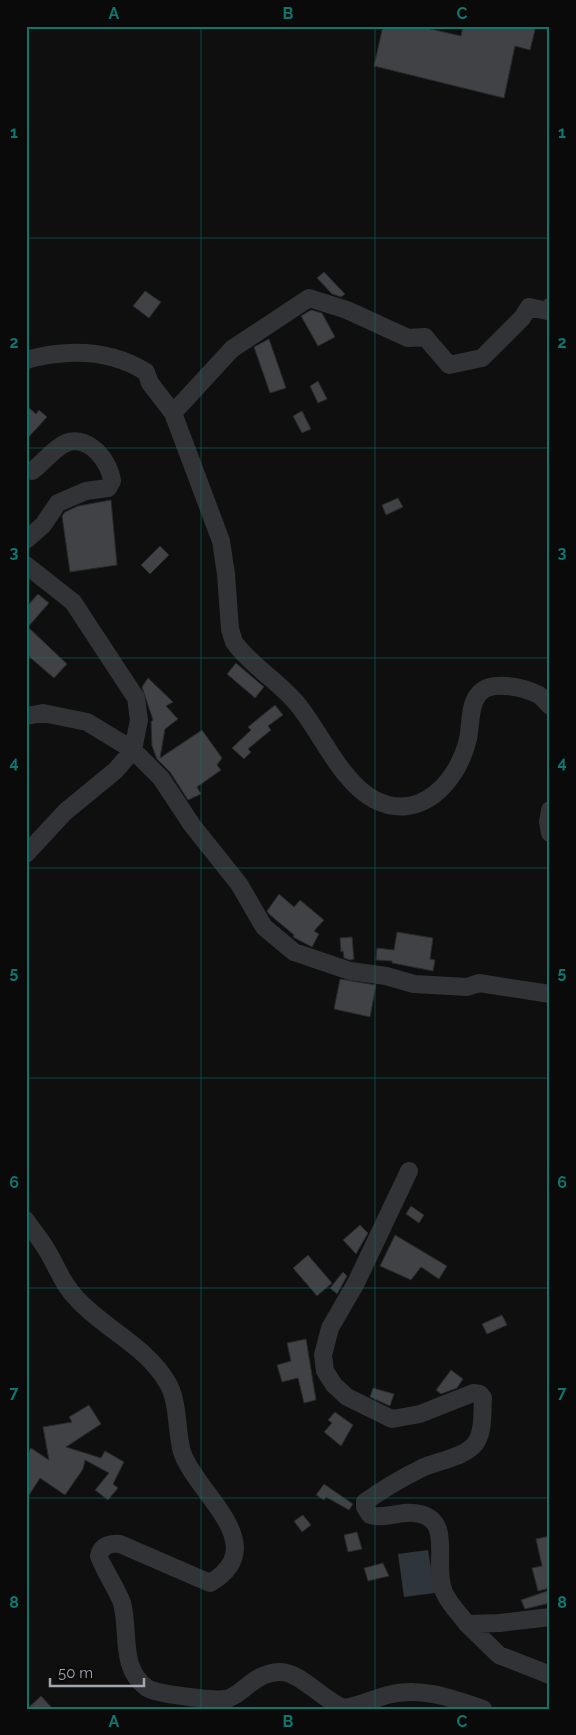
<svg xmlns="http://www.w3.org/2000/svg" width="576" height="1735" font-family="Raleway,sans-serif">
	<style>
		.water { fill: #2e353b }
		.building { fill: #414245; stroke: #29292c }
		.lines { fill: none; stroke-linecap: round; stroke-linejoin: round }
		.minor { stroke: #323337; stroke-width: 18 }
		.grid { fill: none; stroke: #0f766e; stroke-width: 1; stroke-opacity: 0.55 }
		.neatline { fill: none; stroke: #0f766e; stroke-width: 2 }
		.grid-label { font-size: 16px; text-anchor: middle; font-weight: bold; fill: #0f766e }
	</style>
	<rect width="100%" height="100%" fill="#0f0f10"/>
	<path class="water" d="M428 1550 435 1593 404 1597 398 1554Z"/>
	<path class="building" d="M383 26H418L461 36 463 26H536L530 50 515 46 504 98 374 66Z
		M324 272 345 294 341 297 332 294 317 278Z
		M145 291 161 302 149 318 133 306Z
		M311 310 322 313 335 337 318 346 301 316Z
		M269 339 286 388 270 393 254 347Z
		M318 381 327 399 318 403 310 386Z
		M26 405 36 414 39 410 47 417 26 440Z
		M302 411 311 429 302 433 293 416Z
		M398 498 403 507 386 515 382 505Z
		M111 500 117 565 70 572 62 516 65 512 78 506Z
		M160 546 169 555 150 574 141 565Z
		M38 594 49 603 28 627 67 664 54 678 26 654V607Z
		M236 663 264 687 255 698 227 674Z
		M148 678 173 702 166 706 178 719 165 729 160 758 202 730 222 758 217 765 221 770 197 787 201 794 188 800 170 772 157 759 152 746 151 722 153 720 142 687Z
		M275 705 283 715 268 726 271 730 248 749 251 752 244 759 232 748 251 730 248 727Z
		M279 894 294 907 300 900 324 920 314 931 319 934 312 947 293 937 294 935 269 914 267 911Z
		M397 932 433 938 430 959 435 960 433 971 392 963V961L376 960 377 948 394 950Z
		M352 937 354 959 350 960 344 958 343 951 341 952 340 938Z
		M340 979 376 985 370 1017 334 1009Z
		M411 1206 424 1215 419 1223 406 1214Z
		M360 1225 368 1233 356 1254 343 1240Z
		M395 1235 447 1266 439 1279 421 1267 411 1280 380 1266Z
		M308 1255 332 1283 317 1296 293 1268Z
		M343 1272 347 1276 337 1294 330 1288Z
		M502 1315 507 1325 487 1334 482 1324Z
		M306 1339 316 1400 304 1403 298 1378 282 1382 277 1365 291 1361 287 1343Z
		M451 1370 463 1379 457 1388 441 1394 436 1390Z
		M373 1388 394 1394 390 1406 370 1397Z
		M89 1405 101 1424 66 1447 101 1458 105 1451 124 1462 113 1484 118 1488 108 1500 95 1490 109 1473 85 1460 83 1469 65 1495 40 1478 26 1500V1456L31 1448 49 1460 43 1427 72 1422 69 1417Z
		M335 1412 353 1425 341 1446 324 1432 332 1423 328 1420Z
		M324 1484 353 1504 349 1510 326 1497 324 1500 316 1495Z
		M303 1515 311 1525 302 1532 294 1521Z
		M357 1532 362 1549 348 1552 344 1535Z
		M550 1536V1588L538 1591 532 1568 542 1566 536 1539Z
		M383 1563 389 1576 368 1581 364 1568Z
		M547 1591 550 1603 525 1609 521 1600Z
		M41 1696 53 1709H27Z"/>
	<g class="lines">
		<path class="minor" d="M26 360C67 349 109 349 146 372L150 383 173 413 221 541 226 574 230 629 234 642C252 667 280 682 299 706 322 735 342 783 375 800 421 823 458 781 468 739 471 726 469 706 478 695 489 679 524 687 539 695 543 698 546 702 550 706
			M173 413 232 349 309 298 347 310 408 338 425 337 449 365 482 358 522 318 529 307 547 311 550 307
			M26 540 43 525 58 503 86 491 108 488 112 481C110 462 89 434 66 443 54 448 43 463 32 471
			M26 565 73 602 136 698 139 720 133 750 116 770 65 812 26 854
			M26 716 43 713 87 722 133 750 161 778 192 825 239 884 264 927 294 952 350 971 386 976 414 984 467 987 479 983 550 994
			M550 810 548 822 550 833
			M409 1171 356 1283 330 1328 323 1355 325 1371 334 1385 347 1397 392 1419 420 1414 473 1393 480 1394 483 1398C482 1412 484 1432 475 1444 463 1458 437 1461 422 1468 402 1478 383 1489 365 1502V1507L370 1515C386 1520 402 1509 420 1514 454 1522 432 1566 444 1592 448 1603 460 1614 467 1624L500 1623 550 1617
			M26 1220C33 1231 42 1241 48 1252 58 1269 63 1285 78 1300 105 1329 147 1347 167 1382 179 1400 176 1432 182 1452 196 1494 274 1545 210 1583L120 1544C111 1543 101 1545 99 1556 99 1561 119 1593 122 1603 130 1632 119 1668 147 1688 156 1694 214 1701 226 1699 242 1696 253 1673 279 1672 298 1670 324 1701 344 1708 361 1706 376 1697 392 1694 423 1687 454 1699 483 1709
			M467 1624 499 1655 550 1675"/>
	</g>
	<path class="grid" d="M201 26V1709M375 26V1709M26 238H550M26 448H550M26 658H550M26 868H550M26 1078H550M26 1288H550M26 1498H550"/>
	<rect width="576" height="1735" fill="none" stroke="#0a0a0b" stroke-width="55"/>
	<path d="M50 1678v8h94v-8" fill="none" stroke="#a2a6af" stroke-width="2.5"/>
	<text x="58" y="1678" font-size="15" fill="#a2a6af" stroke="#0a0a0b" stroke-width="4" paint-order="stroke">50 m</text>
	<rect x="28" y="28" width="520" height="1680" class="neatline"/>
	<g class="grid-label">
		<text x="114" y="19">A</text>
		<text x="288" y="19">B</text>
		<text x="462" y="19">C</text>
		<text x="14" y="138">1</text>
		<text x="562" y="138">1</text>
		<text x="14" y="348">2</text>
		<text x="562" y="348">2</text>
		<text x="14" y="558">3</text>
		<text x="562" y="558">3</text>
		<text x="14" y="768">4</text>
		<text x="562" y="768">4</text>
		<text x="14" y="978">5</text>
		<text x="562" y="978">5</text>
		<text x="14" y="1188">6</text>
		<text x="562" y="1188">6</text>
		<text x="14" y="1398">7</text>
		<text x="562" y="1398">7</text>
		<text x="14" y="1608">8</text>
		<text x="562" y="1608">8</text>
		<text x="114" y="1727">A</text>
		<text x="288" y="1727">B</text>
		<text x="462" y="1727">C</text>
	</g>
</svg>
